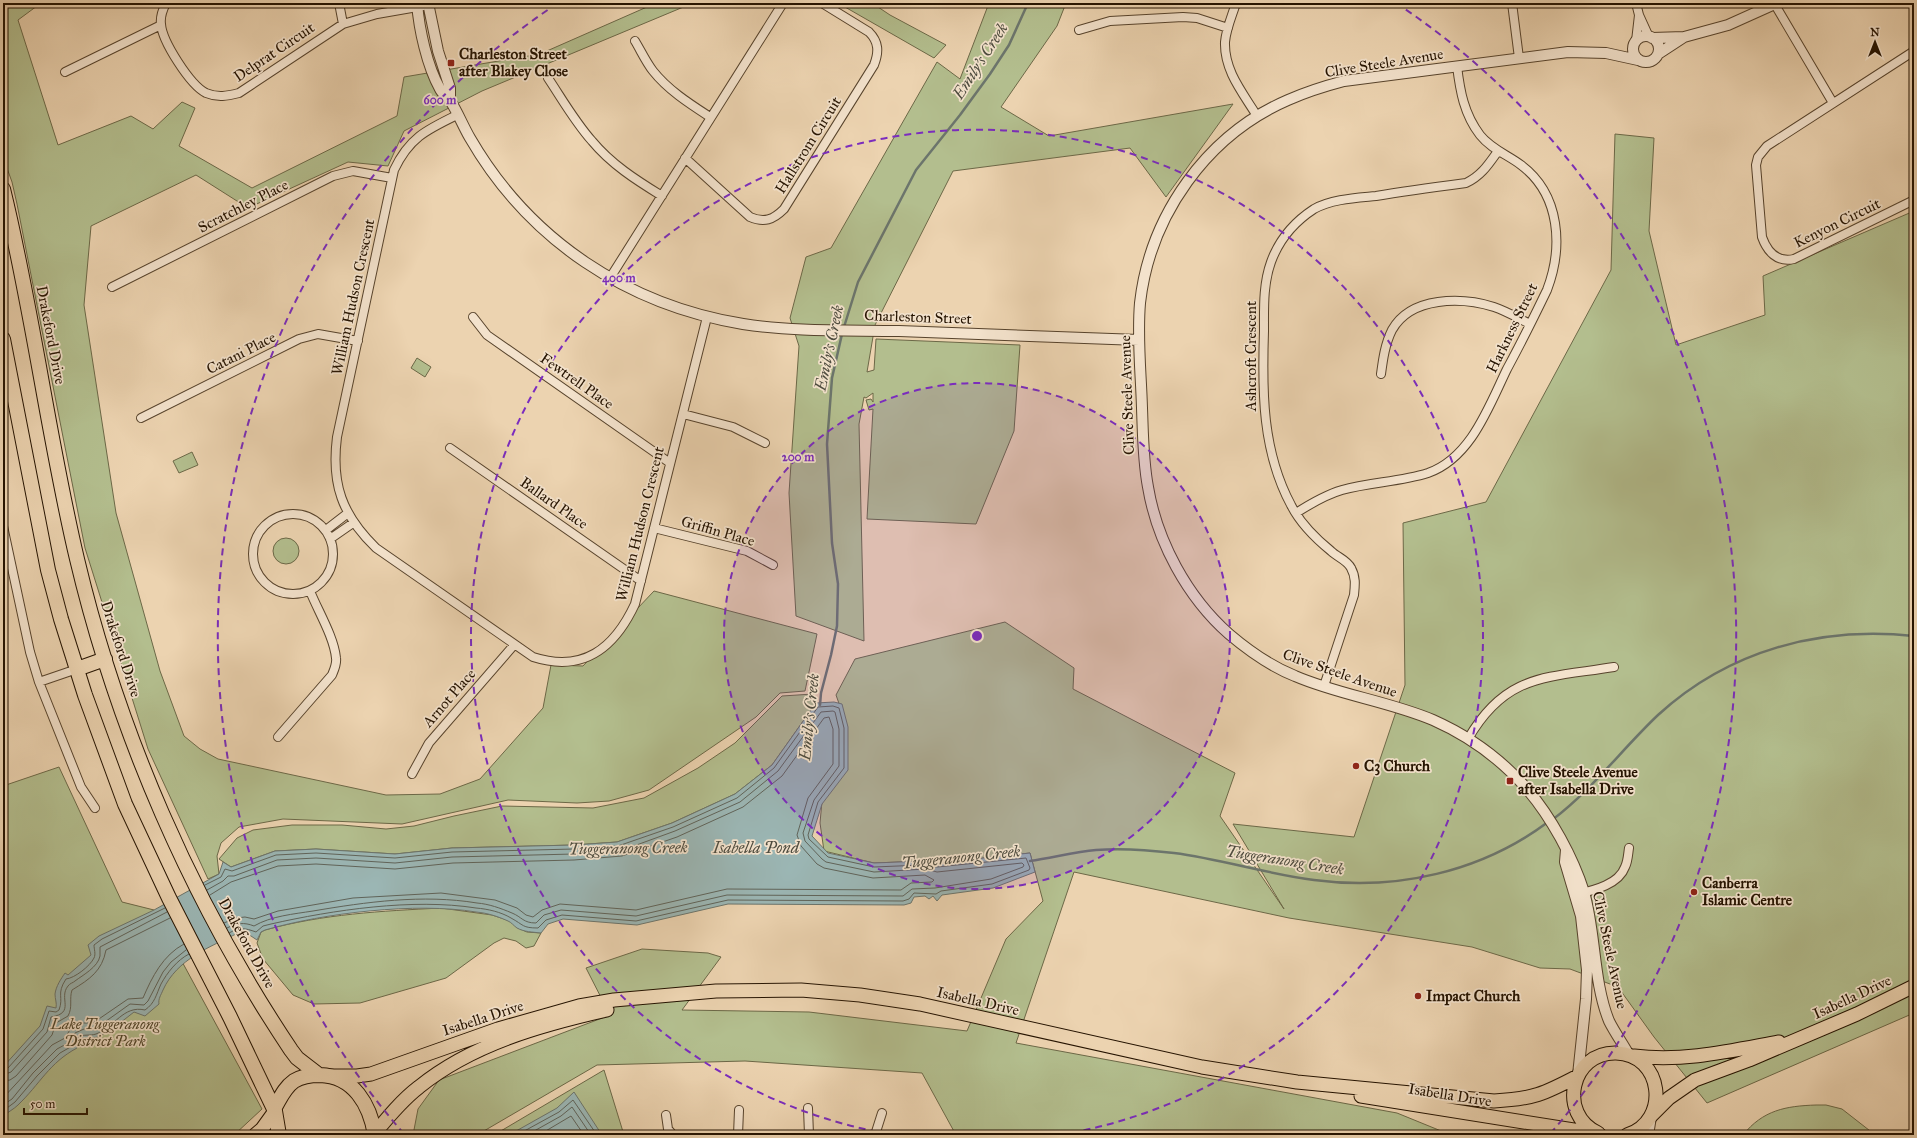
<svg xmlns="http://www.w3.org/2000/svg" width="1917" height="1138" font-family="'IM FELL Great Primer',serif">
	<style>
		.green { fill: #b3be8e; stroke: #6c6847 }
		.water { fill: #9bb6b4; stroke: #6c756c }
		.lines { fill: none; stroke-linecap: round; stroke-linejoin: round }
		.shore { stroke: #60645a; stroke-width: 1 }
		.stream { stroke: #6c756c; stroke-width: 2.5 }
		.minor-casing { stroke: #57432c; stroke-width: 10 }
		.tertiary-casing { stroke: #57432c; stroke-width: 12 }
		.primary-casing { stroke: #251300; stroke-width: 15 }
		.trunk-casing { stroke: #251300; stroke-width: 16 }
		.minor { stroke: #f3e2cc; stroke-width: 8 }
		.tertiary { stroke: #f3e2cc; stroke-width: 10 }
		.primary { stroke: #ecd3b0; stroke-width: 13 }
		.trunk { stroke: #ecd3b0; stroke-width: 14 }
		.ring { fill: none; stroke: #7b2cbf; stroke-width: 2; stroke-dasharray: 7 5 }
		.poi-dot { fill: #8f2418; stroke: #f3e2cc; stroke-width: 1.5 }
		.labels { text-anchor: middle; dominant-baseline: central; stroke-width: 3.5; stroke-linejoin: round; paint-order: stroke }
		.street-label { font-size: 15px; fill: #251300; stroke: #f3e2cc }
		.poi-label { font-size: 15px; font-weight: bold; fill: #251300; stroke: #f3e2cc; text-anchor: start }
		.park-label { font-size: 15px; font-style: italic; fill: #50462b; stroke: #f3e2cc }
		.water-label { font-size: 16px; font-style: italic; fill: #4e4c3f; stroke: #f3e2cc }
		.centre { fill: #7b2cbf; stroke: #f3e2cc; stroke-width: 2 }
		.ring-label { font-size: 12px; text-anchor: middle; font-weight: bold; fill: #7b2cbf; stroke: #f3e2cc; stroke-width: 3.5; stroke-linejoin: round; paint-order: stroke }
	</style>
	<rect width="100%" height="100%" fill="#ecd3b0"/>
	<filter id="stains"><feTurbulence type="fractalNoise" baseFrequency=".005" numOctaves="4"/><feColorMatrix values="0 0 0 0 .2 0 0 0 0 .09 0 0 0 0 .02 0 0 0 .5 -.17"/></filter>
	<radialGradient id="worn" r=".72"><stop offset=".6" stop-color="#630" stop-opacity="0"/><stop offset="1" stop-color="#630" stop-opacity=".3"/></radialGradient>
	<path class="green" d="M3 3H41L18 20 58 145 131 116 153 129 182 102 195 108 179 146 252 188 397 116 404 77 540 54 656 3H693L482 91 404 131 388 166 348 162 248 208 196 175 91 226 84 305 116 513 160 671 184 736 200 749 218 759 386 795 440 794 480 779 543 708 551 665 583 666 654 591 817 634 805 691 780 693 756 717 649 790 609 801 577 803 508 800 402 824 283 819 239 827 221 843 217 856 219 874 208 879 148 749 85 548 17 204 12 182 3 157Z
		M838 3H872L890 15 946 45 934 58Z
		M989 3H1066L1057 26 1001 107 1049 136 1233 104 1166 197 1130 148 953 171 875 325 867 372 874 370 876 339 1020 345 1014 431 976 524 867 519 873 409 869 410 866 400 871 399 873 402V393L866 398 864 397 859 424 864 641 796 616 789 493 799 346 790 318 806 257 831 248 937 62 960 79Z
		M1615 134 1654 138 1649 231 1676 345 1765 315 1763 276 1914 211V1013L1707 1103 1654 1037 1618 987 1570 969 1540 968 1472 947 1289 918 1074 872 1016 1043 1397 1113 1451 1135H1117L1097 1132 1095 1135H956L922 1073 745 1061 597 1065 477 1135H413L418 1109 439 1080 610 1015 586 968 642 949 708 953 721 957 682 1010 809 1012 967 1031 1006 939 1043 901 1030 853 937 863 923 861 874 863 824 851 820 823 824 779 842 712 836 695 855 659 1005 622 1074 668 1073 689 1235 773 1220 816 1284 909 1233 824 1354 837 1405 685 1403 523 1486 502 1611 270Z
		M417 358 431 367 425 377 411 368Z
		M192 452 198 465 179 473 173 461Z
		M273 551a13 13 0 1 1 26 0a13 13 0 1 1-26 0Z
		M813 694 816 703 772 765 735 794 672 823 617 842 574 845 452 848 395 854 316 849 275 851 231 867 219 859 237 838 253 830 292 825H342L386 829 414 826 454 816 502 806 593 808 644 798 698 768 735 743 782 696Z
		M59 767 122 902 154 910 262 1109 234 1135H3V786Z
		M441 908 492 915 510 921 518 928 527 932 541 933 534 946 526 948 516 941 504 938 494 943 446 978 360 1003 314 1004 293 995 263 959 257 943 261 932 265 930C323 914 382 911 441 908Z
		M604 1070 624 1135H494Z
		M1816 1105H1826L1842 1109 1874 1134 1887 1135H1743C1763 1110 1786 1106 1816 1105Z"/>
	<path class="water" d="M834 702 842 704 848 727V770L822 804 812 836 828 853 874 863 923 861 930 858 933 863H937L1030 853 1035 872 993 888 942 895 937 901 933 896 929 899 925 896 914 897 911 903 904 905 728 904 637 925 563 919 548 924 541 933C533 932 524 932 517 928 514 926 511 922 508 921 497 916 487 913 476 912 416 902 324 913 265 930L261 932 257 940 245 932 238 933C210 947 177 959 163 990 161 995 158 999 159 1004L145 1016 134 1012 111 1030 98 1037 80 1040 77 1048C49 1063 40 1084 18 1105 14 1109 8 1112 3 1116V1067L40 1026 47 1006 56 1008C57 1003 55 999 55 994 56 986 61 979 65 973L68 975 91 955 88 945 99 936 154 910 219 874 223 862 231 867 275 851 316 849 395 854 452 848 574 845 617 842 672 823 735 794 772 765 816 703Z
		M574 1092 602 1135H509L557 1108Z"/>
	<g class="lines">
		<path class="shore" d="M205 885 221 877 225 869 232 871 276 855 316 853 395 858 452 852 574 849 618 846 673 827 737 798 774 768 818 707 833 706 839 708 844 728V768L818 802 808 835 809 839 828 857 874 867 922 865 927 863 931 866 937 867 1026 858 1030 868 1029 870 992 884 941 891 936 894 914 893 909 899 903 901 728 900 636 921 562 915 546 920 538 928C522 928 524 925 511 918 501 912 488 909 476 908 413 898 333 910 271 924L263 926 256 932C245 928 240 927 229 933
			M207 890 223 881 228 876H234L277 860 316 858 395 863 452 857 574 854 620 851 675 831 740 802 778 771 821 712 833 711 835 712 839 729V766L814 800 803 833 805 841 822 859 826 862 874 872 926 869 937 872 1022 863 1024 865 1023 867 991 879 935 888 912 889 903 896 727 895 636 916 561 910 544 915 536 923C523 923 522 917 512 913 500 908 489 904 477 903 423 894 366 902 313 911 294 914 271 916 254 926 244 922 237 923 227 928
			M210 895 231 882 278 866 316 864 395 869 453 863 574 860 622 856 677 837 743 807 782 776 824 718 829 717 833 729V764L808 798 797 835 801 846 817 864 824 868 873 878 925 875 934 880 932 882 911 883 901 890 727 889 636 910 560 904 542 910 533 917 526 915 517 908 495 900 441 893 353 898 278 911 254 919 245 917 236 918 224 923
			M3 1070 8 1068 43 1029 49 1011 56 1012 59 1010C64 997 56 994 66 979 75 978 90 966 94 958 96 954 94 949 94 945L102 939 165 908
			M3 1075 11 1072 47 1032 51 1017C76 1013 58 998 68 986 70 983 73 983 75 981 83 975 98 967 100 956 100 953 100 950 100 947L167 912
			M3 1081 10 1080 16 1076 52 1035 56 1023 68 1016C73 1007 69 999 72 990 90 979 102 971 106 950L170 918
			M3 1098 52 1045 65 1038 71 1028 83 1023H93L128 999 143 998C152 977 163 955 184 944
			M3 1105 12 1099 33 1073 57 1049 70 1042 75 1033 84 1029H95L130 1004 144 1005 148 1001 163 972 171 962 186 950
			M3 1111 15 1102 37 1076 60 1053 74 1045 78 1037C84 1034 90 1036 96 1034 115 1027 123 1005 145 1010 155 1003 156 995 161 984 167 973 177 960 189 954
			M517 1135 559 1112 573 1100 597 1135
			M527 1135 561 1116 572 1107 591 1135
			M539 1135 571 1116 584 1135"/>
		<path class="stream" d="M844 327 858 282 916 170 960 115 990 74 1009 45 1028 3
			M820 705 821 693 831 655 837 626 838 584 832 543 827 444 832 378 842 334
			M1552 820C1592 790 1622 749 1658 715 1729 650 1820 626 1914 636
			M1030 861C1052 858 1074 852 1096 850 1121 848 1149 850 1174 853 1221 859 1267 874 1314 880 1396 891 1481 872 1548 822"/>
		<defs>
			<path id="minor" d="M166 3C163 9 160 17 161 24 162 41 190 85 206 93 218 98 227 96 239 93L343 24 377 14 423 6
				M339 3 343 24
				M1236 3C1232 16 1226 29 1225 42 1224 71 1243 93 1257 116
				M1512 3 1519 58
				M1636 3 1639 15 1649 37
				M1774 3 1833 103
				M1079 30 1110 21 1183 17 1197 18 1228 28
				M635 41C641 51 646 62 653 71 668 90 690 104 710 117
				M1636 41 1639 15
				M1914 51 1767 146 1758 157 1756 165 1762 237C1767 251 1777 263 1794 259L1914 200
				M65 72 161 25
				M548 78C562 99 575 122 592 141 611 164 636 180 662 196
				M457 115C426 130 409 138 394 170L337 437C331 484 342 515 376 548L533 657C583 673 614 649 635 604L707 317
				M685 158 750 217C764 223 773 220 784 209L874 65C879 52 879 42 869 32L822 3
				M610 278 783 3
				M112 287 333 176 353 171 392 178
				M473 317 487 335 670 463
				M1381 374C1383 359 1385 344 1392 330 1411 296 1462 297 1494 307 1506 311 1518 318 1530 324
				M683 414 733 427 765 443
				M141 418 299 339 318 334 358 341
				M450 448 641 581
				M1296 513C1310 504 1325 495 1342 490 1370 482 1400 482 1428 473 1471 458 1489 406 1507 369 1521 343 1534 317 1547 290 1563 248 1561 195 1521 165 1508 155 1491 149 1480 135 1464 114 1460 91 1457 66
				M253 554a40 40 0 1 1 80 0a40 40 0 1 1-80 0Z
				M3 526 30 652 39 682 81 787 95 808
				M654 528 747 551 773 565
				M326 530 348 513
				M330 539 353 523
				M39 682 77 669
				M1324 686 1354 595C1355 585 1356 577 1351 568 1347 560 1337 557 1331 551 1315 538 1300 523 1291 505 1262 451 1262 391 1264 331 1264 308 1263 284 1271 262 1279 240 1294 222 1314 209 1332 199 1356 198 1376 196 1406 191 1436 187 1466 183 1481 176 1488 165 1498 151
				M278 737 332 675C334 670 337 664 336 658 334 637 318 611 310 591
				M1468 739C1506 673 1547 678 1614 667
				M412 774 429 743 514 645
				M1578 894C1595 890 1619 884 1625 867 1628 861 1628 854 1629 848
				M808 1108 809 1135
				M666 1115 668 1129 673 1135
				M738 1135 739 1110
				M875 1135 882 1113"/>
			<path id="tertiary" d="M417 3C419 29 427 66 440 89 442 94 448 97 451 102 458 113 463 126 470 138 529 240 627 305 743 324 794 332 848 330 899 331 979 334 1059 337 1139 340
				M428 3 438 51 450 88V101
				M1633 49a13 13 0 1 1 26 0a13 13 0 1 1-26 0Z
				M1652 38 1684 37 1728 25 1777 3
				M1658 54 1684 37
				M1566 850 1565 862 1581 916 1587 970 1586 999 1578 1075
				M1629 1055C1623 1044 1615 1033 1609 1021 1593 981 1596 934 1584 892 1573 857 1551 817 1527 789 1501 759 1469 736 1433 720 1388 701 1339 695 1295 676 1270 666 1249 651 1229 634 1187 597 1157 541 1148 487 1143 461 1143 434 1142 408 1141 373 1137 338 1140 303 1150 215 1207 135 1288 100 1306 92 1325 86 1344 81L1568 52 1606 53 1638 60
				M1648 1135 1651 1117"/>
			<path id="primary" d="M1634 1056C1684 1062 1730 1051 1779 1042
				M330 1076H357L371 1074 498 1029 579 1006 614 1000 716 991 801 990 860 995 920 1004 1202 1067 1297 1082 1494 1101C1533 1099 1544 1094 1578 1076
				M1361 1096 1599 1134
				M1651 1116 1669 1098 1695 1080 1749 1060 1857 1014 1914 986
				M375 1133C388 1117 402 1100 419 1087 472 1044 541 1025 607 1010
				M1598 1133C1557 1114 1571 1052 1616 1053 1663 1054 1671 1121 1627 1135
				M255 1135 262 1129 275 1111 274 1109"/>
			<path id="trunk" d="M3 189C33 311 48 437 77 559 118 732 192 902 291 1050L297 1058 319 1075
				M3 339 48 570 61 619 85 695 125 804 169 898 230 1017 274 1109
				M77 669 105 659
				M274 1109C280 1099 284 1088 294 1081 302 1076 310 1075 320 1075 354 1076 370 1105 375 1135
				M275 1111 279 1135"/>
		</defs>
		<use href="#minor" class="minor-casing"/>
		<use href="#tertiary" class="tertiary-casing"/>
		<use href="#primary" class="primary-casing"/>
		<use href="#trunk" class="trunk-casing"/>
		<use href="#minor" class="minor"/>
		<use href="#tertiary" class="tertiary"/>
		<use href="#primary" class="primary"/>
		<use href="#trunk" class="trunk"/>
	</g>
	<circle cx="977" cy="636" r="253" fill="#7b2cbf" fill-opacity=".12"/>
	<g class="ring">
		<circle cx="977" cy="636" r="253"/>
		<path d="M889 1134A506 506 0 1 1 1065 1134"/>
		<path d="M404 1134A759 759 0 0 1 558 3M1396 3A759 759 0 0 1 1550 1134"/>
	</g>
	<g class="poi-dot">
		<rect x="447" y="59" width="8" height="8" rx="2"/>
		<circle cx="1356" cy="766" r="4"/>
		<rect x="1506" y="777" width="8" height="8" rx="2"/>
		<circle cx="1694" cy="892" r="4"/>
		<circle cx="1418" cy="996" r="4"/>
	</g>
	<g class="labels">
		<g class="street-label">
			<text transform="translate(274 52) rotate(-34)">Delprat Circuit</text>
			<text transform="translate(1384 63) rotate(-9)">Clive Steele Avenue</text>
			<text transform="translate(808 145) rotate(-58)">Hallstrom Circuit</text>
			<text transform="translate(243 206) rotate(-27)">Scratchley Place</text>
			<text transform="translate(1837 223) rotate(-26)">Kenyon Circuit</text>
			<text transform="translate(353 297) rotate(-78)">William Hudson Crescent</text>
			<text transform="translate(918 317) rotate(2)">Charleston Street</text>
			<text transform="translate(1512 328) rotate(-64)">Harkness Street</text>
			<text transform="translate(51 335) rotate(79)">Drakeford Drive</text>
			<text transform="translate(241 353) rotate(-27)">Catani Place</text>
			<text transform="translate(1251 356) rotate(-90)">Ashcroft Crescent</text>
			<text transform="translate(577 381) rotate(35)">Fewtrell Place</text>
			<text transform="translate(1127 395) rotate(-92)">Clive Steele Avenue</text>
			<text transform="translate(554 503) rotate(35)">Ballard Place</text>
			<text transform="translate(640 524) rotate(-76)">William Hudson Crescent</text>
			<text transform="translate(718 531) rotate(16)">Griffin Place</text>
			<text transform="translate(121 649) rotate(72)">Drakeford Drive</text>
			<text transform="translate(1340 673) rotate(19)">Clive Steele Avenue</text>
			<text transform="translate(449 698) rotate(-49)">Arnot Place</text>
			<text transform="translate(247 943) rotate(61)">Drakeford Drive</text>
			<text transform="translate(1610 950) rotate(78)">Clive Steele Avenue</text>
			<text transform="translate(1852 997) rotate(-25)">Isabella Drive</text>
			<text transform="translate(978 1001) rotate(13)">Isabella Drive</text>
			<text transform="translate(483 1018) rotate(-18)">Isabella Drive</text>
			<text transform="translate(1450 1095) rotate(9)">Isabella Drive</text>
		</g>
		<g class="poi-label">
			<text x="459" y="54">Charleston Street<tspan x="459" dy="17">after Blakey Close</tspan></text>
			<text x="1364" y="766">C3 Church</text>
			<text x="1518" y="772">Clive Steele Avenue<tspan x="1518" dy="17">after Isabella Drive</tspan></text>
			<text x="1702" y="883">Canberra<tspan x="1702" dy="17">Islamic Centre</tspan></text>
			<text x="1426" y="996">Impact Church</text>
		</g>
		<g class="park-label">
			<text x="105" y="1024">Lake Tuggeranong<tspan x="105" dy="17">District Park</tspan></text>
		</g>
		<g class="water-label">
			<text transform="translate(980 61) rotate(-57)">Emily's Creek</text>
			<text transform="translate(829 348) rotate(-78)">Emily's Creek</text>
			<text transform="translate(809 717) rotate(-84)">Emily's Creek</text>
			<text x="756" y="847">Isabella Pond</text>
			<text transform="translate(628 848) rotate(-1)">Tuggeranong Creek</text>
			<text transform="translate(961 857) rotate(-6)">Tuggeranong Creek</text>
			<text transform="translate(1285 860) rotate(9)">Tuggeranong Creek</text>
		</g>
	</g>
	<circle cx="977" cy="636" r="6" class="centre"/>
	<g class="ring-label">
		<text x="440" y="104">600 m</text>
		<text x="619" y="282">400 m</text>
		<text x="798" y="461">200 m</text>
	</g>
	<rect width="1917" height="1138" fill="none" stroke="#ecd3b0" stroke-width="16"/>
	<rect x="4" y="4" width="1909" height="1130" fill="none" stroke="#251300" stroke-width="2"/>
	<rect x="8" y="8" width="1901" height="1122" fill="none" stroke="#251300"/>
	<g transform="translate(1875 42)" stroke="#f3e2cc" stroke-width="3" paint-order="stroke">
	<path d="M0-3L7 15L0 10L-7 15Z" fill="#251300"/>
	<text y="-6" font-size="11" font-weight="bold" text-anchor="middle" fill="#251300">N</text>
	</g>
	<path d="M24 1108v6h63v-6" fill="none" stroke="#251300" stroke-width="2"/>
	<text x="30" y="1108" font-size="12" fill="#251300" stroke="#f3e2cc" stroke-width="3" paint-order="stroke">50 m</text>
	<rect width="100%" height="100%" filter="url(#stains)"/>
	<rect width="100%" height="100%" fill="url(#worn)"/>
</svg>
